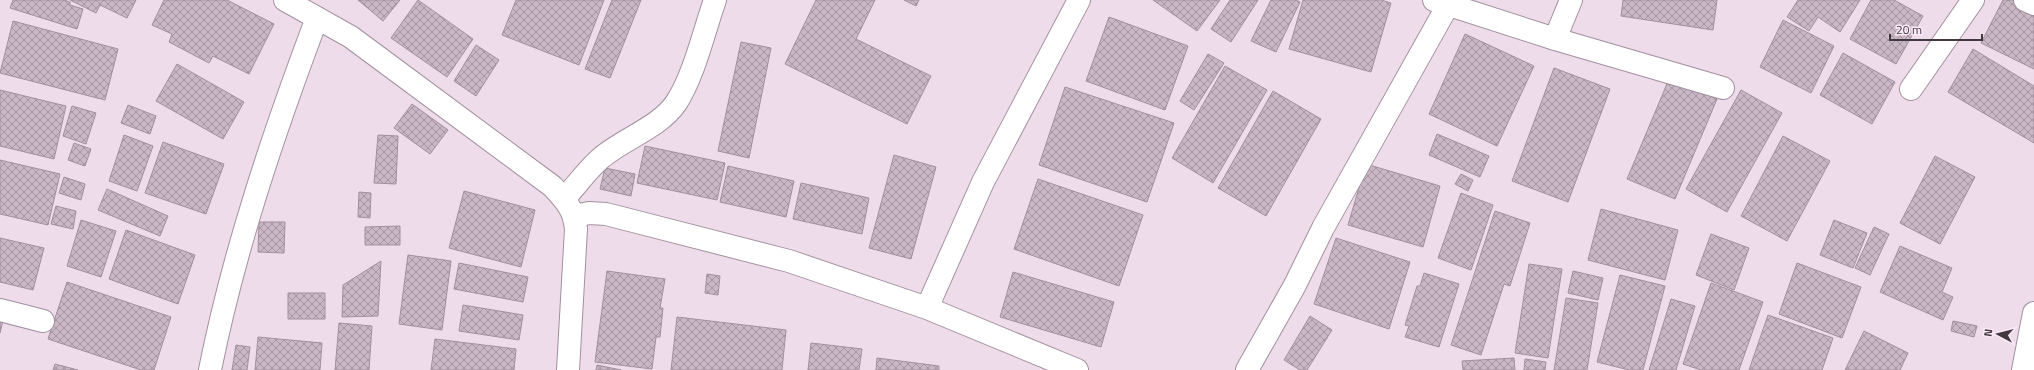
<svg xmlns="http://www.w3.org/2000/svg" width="2034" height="370" font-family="'Titillium Web',sans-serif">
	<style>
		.building { fill: url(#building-cross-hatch); stroke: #a08f9d }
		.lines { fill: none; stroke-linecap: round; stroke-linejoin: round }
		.minor-casing { stroke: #a2909f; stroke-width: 24 }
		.major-casing { stroke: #a2909f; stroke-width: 24 }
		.minor { stroke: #fff; stroke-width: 22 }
		.major { stroke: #fff; stroke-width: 22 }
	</style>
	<defs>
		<pattern id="building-cross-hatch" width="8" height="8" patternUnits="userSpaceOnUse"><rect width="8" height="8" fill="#c9b7c6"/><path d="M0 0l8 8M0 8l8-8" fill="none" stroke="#a596a2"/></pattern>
	</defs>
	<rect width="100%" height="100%" fill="#efdceb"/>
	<path class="building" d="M13 0H64L70 2V5L83 9 77 29 10 8Z
		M70 0H136L127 18 100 5 96 13Z
		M164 0H227L274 24 249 74 213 56 209 63 169 42 172 34 152 25Z
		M358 0H400L383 21Z
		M418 0 473 39 447 77 391 38Z
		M516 0H604L579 65 502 35Z
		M612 0H641L610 78 585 69Z
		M816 0H875L856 39 931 76 907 124 785 64Z
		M904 0H919L916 6Z
		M1153 0H1220L1197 31Z
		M1230 0H1258L1231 42 1211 29Z
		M1271 0H1296L1300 2 1276 52 1251 41Z
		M1303 0H1381L1391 3 1371 72 1289 49Z
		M1623 0H1717L1713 30 1621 16Z
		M1798 0H1860L1840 32 1818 17 1809 31 1787 17Z
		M1871 0H1894L1923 16 1896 64 1850 39Z
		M2003 0H2012L2034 11V69L1981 43Z
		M1109 17 1188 46 1165 110 1086 81Z
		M1783 20 1834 46 1811 93 1760 67Z
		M13 21 118 49 105 100 0 73Z
		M1465 34 1534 66 1497 146 1429 114Z
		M741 42 771 48 749 158 718 151Z
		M476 45 499 60 476 96 454 81Z
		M1973 49 2034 86V143L1948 92Z
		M1843 53 1895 82 1872 124 1820 95Z
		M1208 54 1224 63 1194 110 1180 101Z
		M177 64 244 102 223 139 156 101Z
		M1225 66 1267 90 1213 183 1172 158Z
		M1554 68 1610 89 1568 202 1512 181Z
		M1669 79 1717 99 1675 199 1627 179Z
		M1065 87 1174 123 1147 202 1039 165Z
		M0 90 66 106 54 159 0 146Z
		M1741 90 1782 113 1727 212 1686 189Z
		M1273 91 1321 119 1266 216 1218 188Z
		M412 104 448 130 430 154 394 128Z
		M128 105 156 116 150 134 121 123Z
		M72 106 96 113 86 144 63 136Z
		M1437 134 1489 156 1480 177 1429 155Z
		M124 135 153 146 137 191 109 181Z
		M378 135 398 136 396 184 374 183Z
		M1783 136 1830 161 1787 241 1741 216Z
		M163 142 224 164 206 214 145 193Z
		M74 143 91 149 85 166 68 160Z
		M645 146 725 163 717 200 637 183Z
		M894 155 936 167 911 259 869 248Z
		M1935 156 1975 177 1940 244 1900 223Z
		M0 160 60 174 48 225 0 214Z
		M1366 164 1440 186 1423 247 1348 225Z
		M728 166 794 181 786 217 720 202Z
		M605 168 635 174 631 196 600 189Z
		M1461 174 1473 180 1468 191 1455 184Z
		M64 177 85 184 81 200 59 193Z
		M1038 179 1143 215 1119 286 1014 249Z
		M801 183 869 198 862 234 793 219Z
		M107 189 168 216 160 236 98 210Z
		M464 191 535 210 521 267 449 248Z
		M359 192 371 193 370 218 358 217Z
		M1461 193 1493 205 1471 270 1438 258Z
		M56 206 76 211 73 229 51 224Z
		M1601 209 1678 230 1665 280 1588 260Z
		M1495 211 1530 223 1510 286 1504 284 1481 355 1451 345Z
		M81 220 116 231 101 277 67 266Z
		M1834 220 1867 233 1853 268 1820 255Z
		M259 222H285L284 253 258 252Z
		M400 226V245H365V227Z
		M1874 227 1889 234 1870 275 1855 268Z
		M126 230 195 255 178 304 109 279Z
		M1711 234 1749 248 1734 290 1696 275Z
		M0 238 44 248 33 290 0 282Z
		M1336 238 1410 262 1389 329 1314 304Z
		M1900 246 1952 268 1942 292 1953 297 1943 320 1880 292Z
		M408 255 451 261 442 330 399 324Z
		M381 261 378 316 342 317 343 285Z
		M459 263 528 277 523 302 454 289Z
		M1797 263 1861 287 1842 338 1779 314Z
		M1529 264 1562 269 1548 358 1515 353Z
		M607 271 665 279 660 308H663L660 337H656L652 369 595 362Z
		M1573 271 1603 278 1598 300 1568 293Z
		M1013 272 1114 302 1101 347 1000 317Z
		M1424 273 1459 284 1439 347 1405 337 1409 326 1405 325 1417 286H1420Z
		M707 274 720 276 718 295 705 293Z
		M1620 275 1665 286 1643 370H1629L1597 362Z
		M67 282 171 317 154 370H141L48 339Z
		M1711 283 1763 302 1739 370H1701L1683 364Z
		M288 293H325V319H288Z
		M1566 298 1598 303 1587 370H1554Z
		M1671 299 1695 306 1676 370H1649Z
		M463 305 523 315 519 340 459 331Z
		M0 315 4 316 0 333Z
		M1768 315 1833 338 1822 370H1749Z
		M1310 316 1332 330 1307 370H1300L1284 360Z
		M677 317 786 330 782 370H671Z
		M1953 321 1977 326 1974 337 1951 331Z
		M339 323 372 326 369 370H335Z
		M1864 331 1908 353 1900 370H1845Z
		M258 337 322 343 320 370H255Z
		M435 339 516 349 514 370H431Z
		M811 343 862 349 859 370H808Z
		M236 345 250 347 247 370H232Z
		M877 358 939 366V370H876Z
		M1514 358 1515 370H1463L1462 361Z
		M1525 359 1546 362 1545 370H1524Z
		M55 364 78 370H53Z
		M597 365 621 370H596Z"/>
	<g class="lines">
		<defs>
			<path id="minor" d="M1434 0 1555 39 1723 88
				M2025 0 2034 4
				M1555 39 1571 0
				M1911 89 1973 0
				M564 199C576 186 587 170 601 158 623 139 660 127 676 103 694 76 704 31 715 0
				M575 216 589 213 606 214 789 261 927 308 1077 370
				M927 308 983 182 1079 0
				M0 310 43 321
				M210 370C234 250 274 132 317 18
				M1247 370 1295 285 1323 228 1448 5
				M2023 370 2034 313"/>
			<path id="major" d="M285 0 351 37 552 186C566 201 574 209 576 229L568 370"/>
		</defs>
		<use href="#minor" class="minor-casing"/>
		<use href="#major" class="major-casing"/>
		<use href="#minor" class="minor"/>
		<use href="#major" class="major"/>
	</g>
	<g transform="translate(1998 334) rotate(277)" stroke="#fce9f8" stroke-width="3" paint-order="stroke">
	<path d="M0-3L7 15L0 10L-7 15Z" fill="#41393f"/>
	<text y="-6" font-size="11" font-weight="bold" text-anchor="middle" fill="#41393f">N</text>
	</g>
	<path d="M1890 34v6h92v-6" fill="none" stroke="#41393f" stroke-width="2"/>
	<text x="1896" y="34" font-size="12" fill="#41393f" stroke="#fce9f8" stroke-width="3" paint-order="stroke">20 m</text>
</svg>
